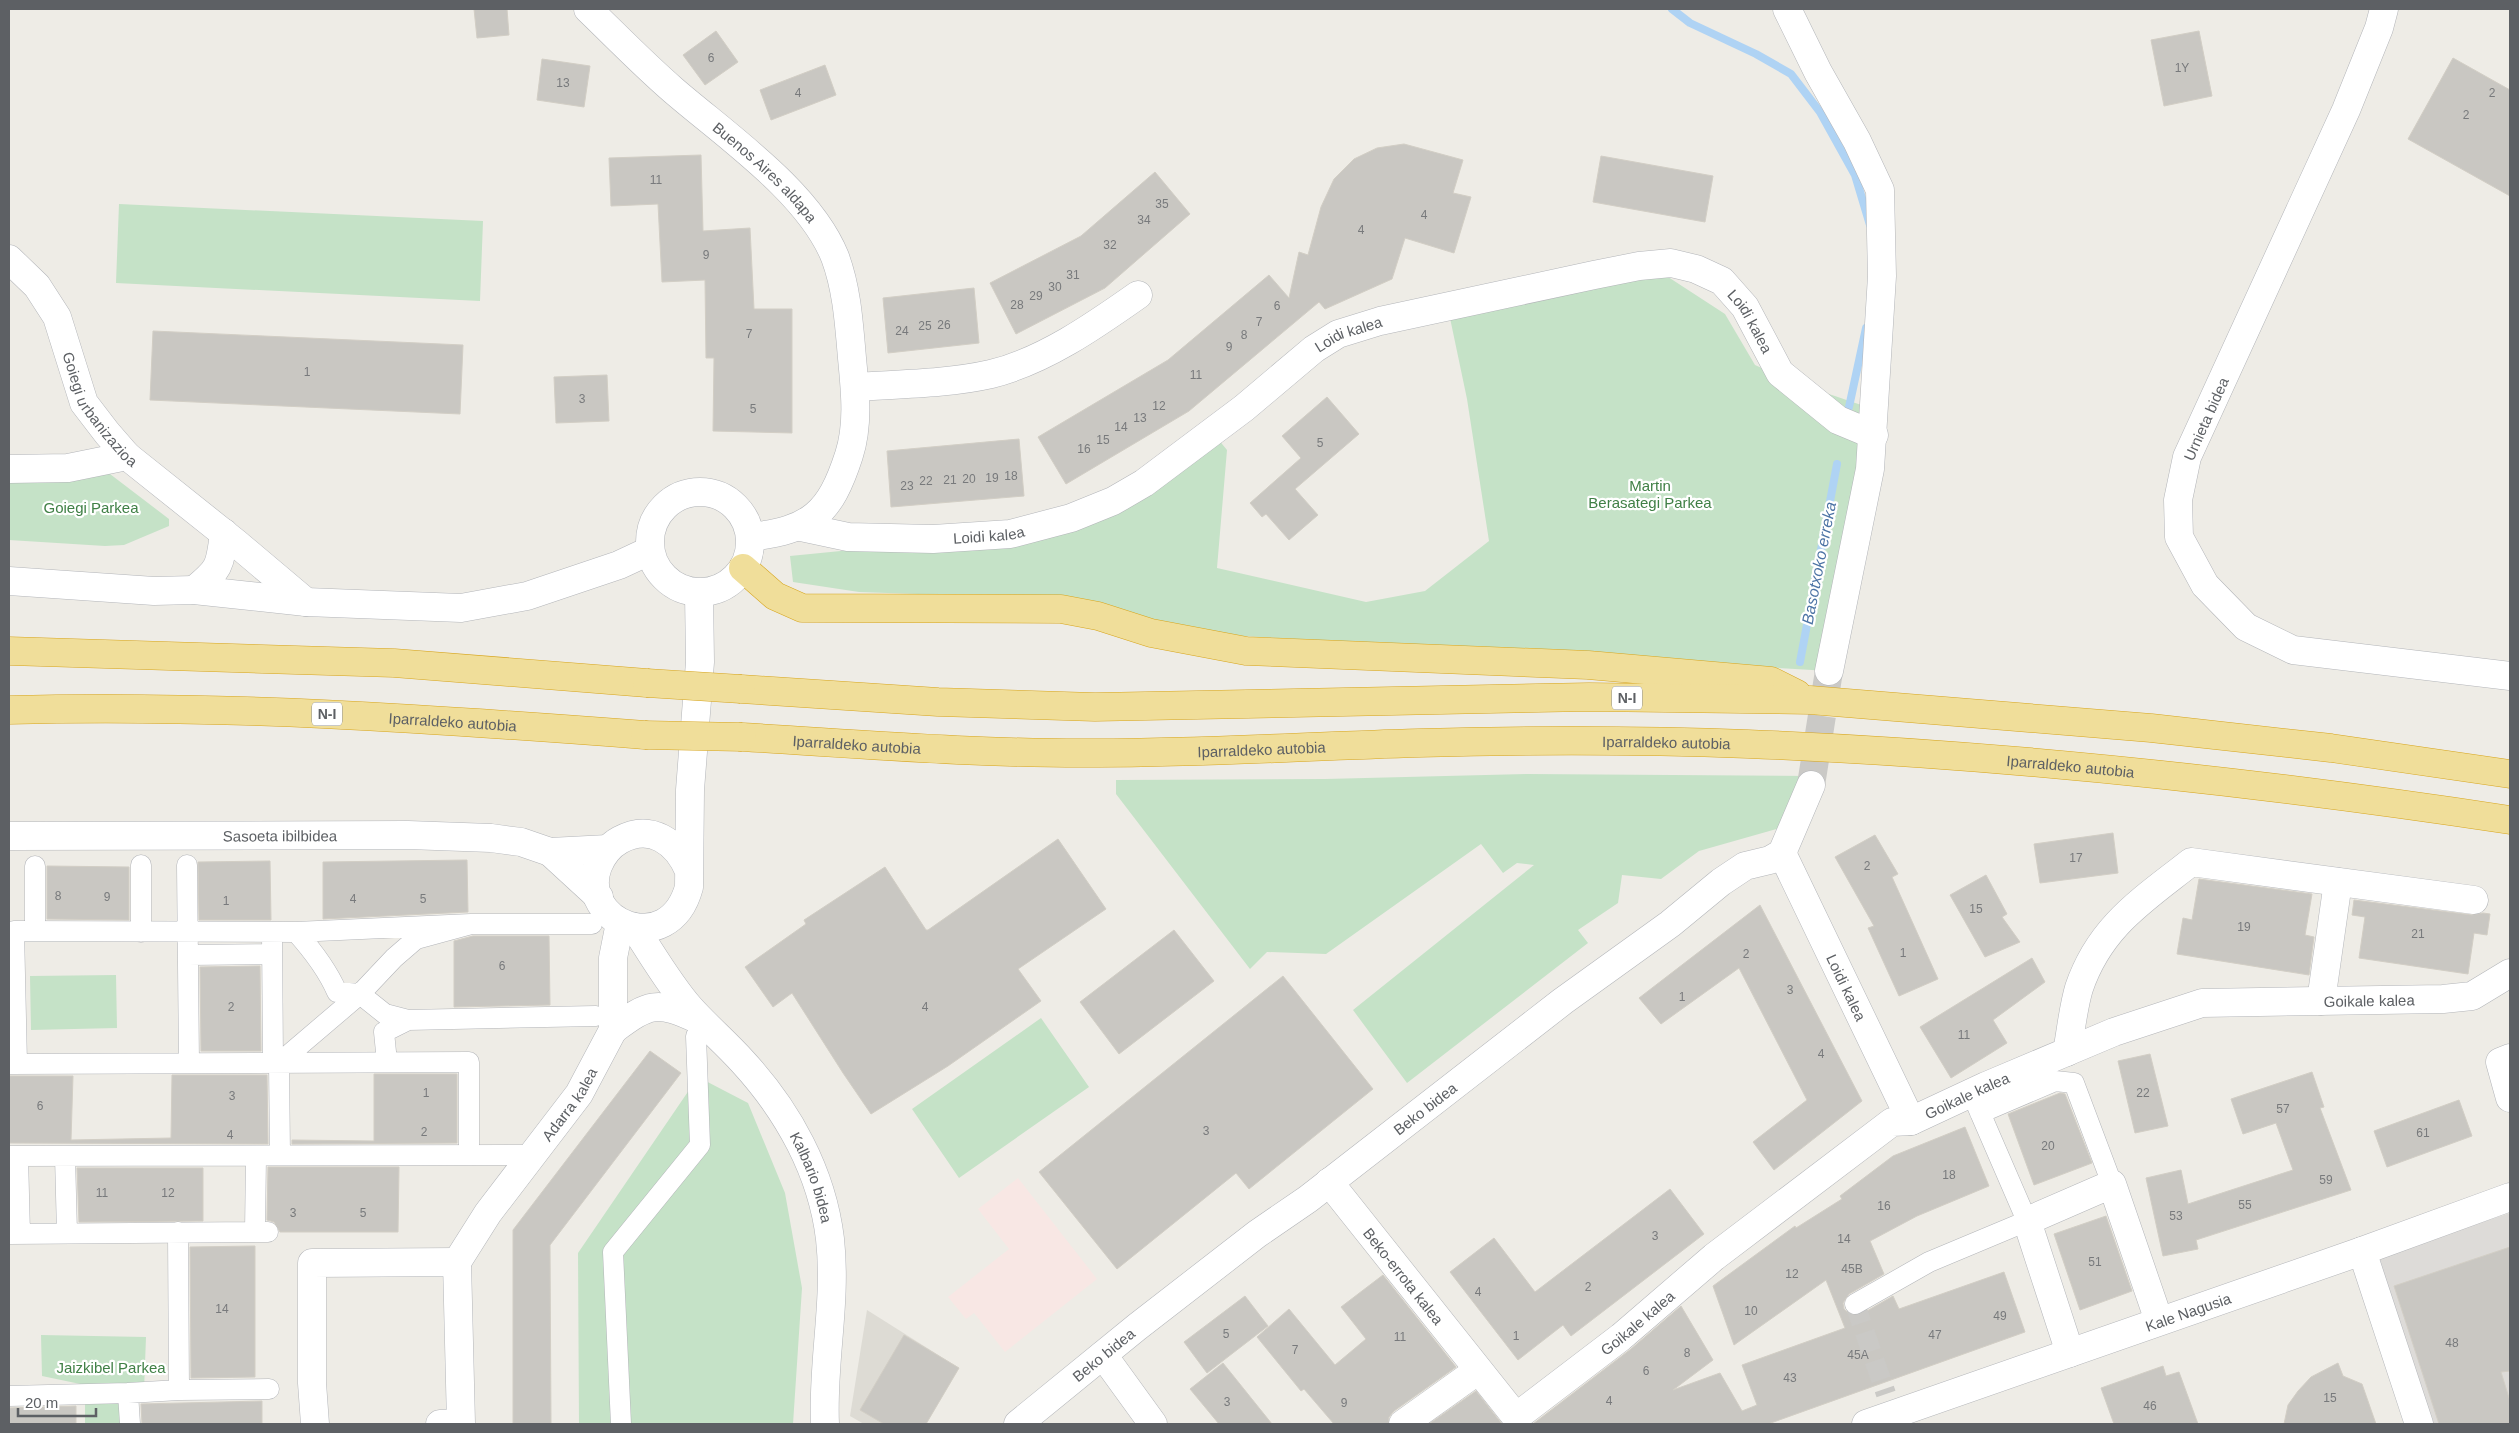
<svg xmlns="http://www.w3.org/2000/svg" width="2519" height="1433" font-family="Arial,sans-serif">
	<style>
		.industrial { fill: #dddbd8 }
		.education { fill: #dddbd4 }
		.medical { fill: #f8e7e4 }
		.green { fill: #c5e2c7 }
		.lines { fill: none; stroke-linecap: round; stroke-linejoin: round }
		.stream { stroke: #afd3f4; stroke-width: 8 }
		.building { fill: #c9c7c2; stroke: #d2cec5 }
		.pedestrian-tunnel { stroke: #cac9c6; stroke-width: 20; stroke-dasharray: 20 10; stroke-linecap: butt }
		.minor-tunnel { stroke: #cac9c6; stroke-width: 28; stroke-dasharray: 28 14; stroke-linecap: butt }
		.pedestrian-casing { stroke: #b3b5b9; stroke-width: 21 }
		.minor-casing { stroke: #b3b5b9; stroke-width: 29 }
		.tertiary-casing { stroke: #b3b5b9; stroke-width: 29 }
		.motorway-casing { stroke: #d7a51d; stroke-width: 29 }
		.pedestrian { stroke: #fff; stroke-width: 20 }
		.minor { stroke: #fff; stroke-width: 28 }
		.tertiary { stroke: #fff; stroke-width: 28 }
		.motorway { stroke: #f0de9a; stroke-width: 28 }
		.motorway-bridge-casing { stroke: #d7a51d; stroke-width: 29; stroke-linecap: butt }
		.motorway-bridge { stroke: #f0de9a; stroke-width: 28 }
		.labels { text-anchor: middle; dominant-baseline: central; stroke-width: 4.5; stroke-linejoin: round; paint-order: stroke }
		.number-label { font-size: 12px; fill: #787a7c }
		.shield { fill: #fff; stroke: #8e9092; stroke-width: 1 }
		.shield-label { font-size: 14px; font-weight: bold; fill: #5d6064 }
		.street-label { font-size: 15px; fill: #5d6064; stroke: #fff }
		.park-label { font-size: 15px; fill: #408046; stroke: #fff }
		.water-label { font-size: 16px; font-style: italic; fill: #4d74a5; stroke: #fff }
	</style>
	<rect width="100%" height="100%" fill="#eeece6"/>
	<path class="industrial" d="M2510 1213V1424H2431L2376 1257Z"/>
	<path class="education" d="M867 1310 959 1368 926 1424H864L850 1416Z"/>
	<path class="medical" d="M1018 1178 1097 1279 1005 1352 974 1313 966 1319 948 1297 1009 1249 978 1209Z"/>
	<path class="green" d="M119 204 483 221 480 301 116 283Z
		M1662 273 1725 314 1755 365 1788 380 1870 408 1829 671 1210 634 1059 599 859 592 793 582 790 556 993 536 1113 501 1213 433 1227 450 1217 568 1366 602 1425 591 1489 541 1467 399 1450 318Z
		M98 470 110 474 169 519V526L124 545 105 546 9 540V472Z
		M1528 774 1813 776 1794 824 1699 851 1661 879 1622 875 1618 903 1578 930 1588 943 1407 1083 1353 1010 1534 865 1517 863 1503 873 1481 844 1326 954 1267 952 1250 969 1116 794V780L1325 779Z
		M116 975 117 1028 31 1030 30 976Z
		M1041 1018 1089 1087 959 1178 912 1109Z
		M698 1077 748 1103 785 1193 802 1288 793 1424H579L578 1253Z
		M41 1335 146 1337 144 1391 132 1390V1424H85V1385L42 1376Z"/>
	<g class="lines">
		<path class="stream" d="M1672 9 1690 23 1756 54 1791 74 1820 112 1855 175 1870 225
			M1849 407 1866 328
			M1800 662 1837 464"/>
	</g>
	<path class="building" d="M474 9H507L509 35 477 38Z
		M716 31 738 62 705 85 683 55Z
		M2199 31 2212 96 2164 106 2151 40Z
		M2453 58 2510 90V196L2408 139Z
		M542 59 590 66 584 107 537 100Z
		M825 65 836 95 771 120 760 90Z
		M1404 144 1463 160 1453 193 1471 197 1454 253 1405 238 1392 279 1325 309 1319 302 1189 411 1066 484 1038 437 1168 360 1269 275 1289 298 1299 252 1308 255 1321 207 1334 179 1354 159 1377 148Z
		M701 155 703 231 750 228 754 309H792V433L713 431 714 358H706L705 280 662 282 658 204 611 206 609 158Z
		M1601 156 1713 176 1705 222 1593 202Z
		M1155 172 1190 214 1105 288 1016 334 990 283 1081 236Z
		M974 288 979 343 888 353 883 298Z
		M153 331 463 345 460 414 150 400Z
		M607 375 609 421 556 423 554 377Z
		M1327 397 1359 434 1295 489 1318 515 1289 540 1266 514 1262 517 1250 503 1301 458 1282 436Z
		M1019 439 1024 496 891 507 887 451Z
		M2113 833 2118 873 2040 883 2034 844Z
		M1875 835 1898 874 1892 877 1938 979 1899 996 1868 928 1874 926 1835 857Z
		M1058 839 1106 909 1018 969 1041 1001 948 1066 871 1114 843 1073 792 993 773 1007 745 967 806 924 804 920 885 867 926 930H928Z
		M467 860 468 912 323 919V862Z
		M270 861 271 920H199L198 862Z
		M47 866 129 867V920L47 919Z
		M1986 875 2007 914 2002 917 2020 942 1985 957 1950 895Z
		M2199 879 2312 894 2305 935 2314 937 2309 975 2177 954 2183 918 2192 920Z
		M2354 900 2472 915 2483 913 2490 914 2487 935 2474 933 2468 974 2359 958 2365 917 2352 915Z
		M1760 905 1862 1101 1774 1170 1753 1142 1807 1100 1739 968 1661 1024 1639 998Z
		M1174 930 1214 981 1119 1054 1080 1002Z
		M473 936H549L550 1005 454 1007V941Z
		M2032 958 2045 982 1993 1020 2007 1043 1951 1078 1920 1027Z
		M260 966 261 1051H201L200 967Z
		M1283 976 1373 1089 1249 1189 1236 1173 1117 1269 1039 1172Z
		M650 1051 681 1073 550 1245 551 1424H513V1230Z
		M2150 1054 2168 1126 2135 1133 2118 1061Z
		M2312 1072 2324 1107 2320 1108 2351 1190 2196 1240 2198 1249 2163 1256 2146 1178 2181 1170 2188 1204 2293 1170 2276 1123 2243 1134 2231 1099Z
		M374 1074H457V1143L292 1144V1140L374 1141Z
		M172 1075H267L268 1144 9 1143V1076H73L71 1140 171 1138Z
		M2060 1093 2065 1094 2092 1163 2034 1185 2008 1114Z
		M2459 1100 2472 1136 2387 1167 2374 1131Z
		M1965 1127 1989 1186 1917 1216 1870 1241 1884 1274 1849 1294 1843 1303 1844 1309 1849 1314 1860 1315 1893 1296 1899 1309 2004 1272 2025 1332 1768 1424H1533L1631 1349 1681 1306 1713 1360 1673 1390 1720 1373 1742 1411 1757 1405 1742 1365 1845 1328 1826 1280 1734 1345 1713 1286 1795 1226 1796 1228 1842 1199 1840 1196 1893 1156Z
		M268 1167H399L398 1232H280L274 1222 267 1220Z
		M77 1168H203V1221L79 1222Z
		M1670 1189 1704 1234 1571 1336 1563 1325 1518 1360 1450 1272 1494 1238 1535 1292Z
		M2106 1216 2132 1291 2080 1310 2054 1234Z
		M255 1246V1377L191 1378 190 1247Z
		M2510 1247V1371L2501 1372 2510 1401V1424H2439L2394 1286Z
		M1383 1275 1456 1367 1394 1411 1389 1417 1388 1424H1334L1304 1389 1301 1391 1257 1337 1289 1309 1335 1365 1366 1339 1341 1307Z
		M1245 1296 1268 1326 1207 1373 1184 1342Z
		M904 1335 959 1368 926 1424H884L860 1410Z
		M1223 1363 1272 1424H1219L1190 1389Z
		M2338 1363 2343 1376 2362 1384 2376 1424H2284L2288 1405 2298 1391 2311 1377Z
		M2163 1366 2166 1376 2179 1372 2198 1424H2114L2101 1388Z
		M1476 1391 1502 1424H1429Z
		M262 1401V1424H142L141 1404Z
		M76 1406V1424H9V1408Z"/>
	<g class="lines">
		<path class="pedestrian-tunnel" d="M1855 1304 1886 1394"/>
		<path class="minor-tunnel" d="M1811 785 1829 671"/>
		<defs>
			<path id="pedestrian" d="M141 865V932
				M187 865 189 1063
				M35 931V866
				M272 932 273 1063
				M296 932C313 951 327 969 337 992L360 994
				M188 955 272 954
				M408 1020 385 1014 360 994 394 958 416 939 471 924H592
				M387 1062 384 1032 408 1020 596 1016
				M9 1064 469 1062V1155
				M17 1064 14 931 296 932 471 924
				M1980 1113 2055 1081 2074 1083 2112 1184
				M280 1155 279 1063 360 994
				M9 1156 532 1155
				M18 1156 20 1234
				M65 1156 67 1233
				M178 1232 179 1390 269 1389
				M255 1232 256 1156
				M9 1234 268 1232
				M1855 1304 1929 1262 2027 1221 1972 1094
				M9 1396 128 1393
				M130 1424 128 1393 179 1390
				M621 1424 613 1252 700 1145 696 1036"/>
			<g id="minor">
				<path id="s1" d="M588 9C616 36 643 64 673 90 725 135 809 192 835 257 847 289 849 324 852 358 855 390 859 424 849 455 830 514 811 530 750 537"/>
				<path d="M1787 9 1818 72 1857 141 1880 190 1882 276 1870 469 1829 671"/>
				<path id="s2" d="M9 259 37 286 57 317 84 403 107 433 127 456 236 543 306 602"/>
				<path d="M855 387C899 384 947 384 991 374 1044 361 1094 326 1138 295"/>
				<path d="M9 469 68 468 127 456"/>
				<circle cx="700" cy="542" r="50"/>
				<path id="s3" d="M801 527 848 537 933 539 1010 534 1071 518 1113 501 1144 483 1244 408 1314 349 1338 334 1380 321 1594 275 1639 266 1671 263 1696 269 1722 281 1745 307 1780 373 1838 420 1874 435"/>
				<path d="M9 581 154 591 194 590 306 602 461 608 527 596 619 565 649 551"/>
				<path d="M194 590C220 569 220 566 224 533"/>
				<path id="s4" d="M9 836 408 835 491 838 521 842 550 852 608 849"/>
				<path d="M550 852 599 897"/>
				<path id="s5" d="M1782 853 1911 1121"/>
				<path d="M689 871C677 842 651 823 620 840 609 846 603 854 598 866 577 922 669 961 689 887L690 790 700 662 699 593"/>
				<path id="s6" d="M634 927C652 954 669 984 690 1008 707 1027 726 1043 743 1062 788 1111 822 1172 830 1239 837 1302 822 1362 825 1424"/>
				<path d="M2321 1001 2338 882"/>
				<path d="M613 1030C649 1003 657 1000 699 1020"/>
				<path d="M2067 1052C2071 1031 2073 1008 2079 988 2100 926 2143 900 2191 862L2474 900"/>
				<path d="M2510 1058 2500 1062 2510 1098"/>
				<path id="s7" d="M1329 1182 1516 1417 1621 1337 1714 1257 1892 1122 1911 1121 1986 1086 2114 1032 2202 1003 2443 999 2472 996 2510 973"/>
				<path d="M2362 1251 2419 1424"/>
				<path id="s8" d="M457 1262 488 1213 579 1094 613 1030V958L620 923"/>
				<path d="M2070 1353 2027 1221 2112 1184 2159 1321"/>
				<path d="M1103 1355 1153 1424"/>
				<path d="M315 1424 312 1383V1263L457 1262 461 1423 440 1424"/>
				<path id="s9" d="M1018 1424 1137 1327 1257 1234 1308 1199 1563 1001 1670 924 1721 882 1745 866 1770 860 1782 853 1811 785"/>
				<path d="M1403 1424 1477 1371"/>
				<path id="s10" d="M1866 1424 2362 1251 2510 1197"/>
			</g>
			<path id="tertiary" d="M2384 9 2379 28 2346 110 2187 457 2178 500 2179 537 2205 585 2246 627 2293 650 2510 676"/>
			<g id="motorway">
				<path d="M743 568 775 596 802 608 1061 609 1098 616 1151 633 1246 651 1588 665 1771 681 1797 694"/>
				<path d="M9 651 394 663 647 683"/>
				<path d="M741 689 938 702 1095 707 1589 697 1810 700 2151 728 2331 748 2510 774"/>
				<path id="s11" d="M9 710C221 704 434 719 645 735"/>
				<path id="s12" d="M742 737C860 744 979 754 1098 753 1205 753 1312 746 1419 743 1528 740 1639 740 1748 744 2004 754 2258 782 2510 820"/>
			</g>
		</defs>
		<use href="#pedestrian" class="pedestrian-casing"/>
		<use href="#minor" class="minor-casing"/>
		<use href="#tertiary" class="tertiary-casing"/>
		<use href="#motorway" class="motorway-casing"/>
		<use href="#pedestrian" class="pedestrian"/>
		<use href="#minor" class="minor"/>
		<use href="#tertiary" class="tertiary"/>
		<use href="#motorway" class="motorway"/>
		<defs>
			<path id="motorway-bridge" d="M647 683 741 689
				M645 735 742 737"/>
		</defs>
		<use href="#motorway-bridge" class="motorway-bridge-casing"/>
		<use href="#motorway-bridge" class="motorway-bridge"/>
	</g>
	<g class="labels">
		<g class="number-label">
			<text x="711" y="58">6</text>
			<text x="2182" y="68">1Y</text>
			<text x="563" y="83">13</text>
			<text x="798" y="93">4</text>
			<text x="2492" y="93">2</text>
			<text x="2466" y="115">2</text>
			<text x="656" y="180">11</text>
			<text x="1162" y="204">35</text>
			<text x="1424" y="215">4</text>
			<text x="1144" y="220">34</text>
			<text x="1361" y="230">4</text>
			<text x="1110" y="245">32</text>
			<text x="706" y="255">9</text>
			<text x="1073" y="275">31</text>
			<text x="1055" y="287">30</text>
			<text x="1036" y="296">29</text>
			<text x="1017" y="305">28</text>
			<text x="1277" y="306">6</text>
			<text x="1259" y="322">7</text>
			<text x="944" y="325">26</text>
			<text x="925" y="326">25</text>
			<text x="902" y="331">24</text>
			<text x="749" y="334">7</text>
			<text x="1244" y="335">8</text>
			<text x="1229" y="347">9</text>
			<text x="307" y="372">1</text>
			<text x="1196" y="375">11</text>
			<text x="582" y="399">3</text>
			<text x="1159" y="406">12</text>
			<text x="753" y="409">5</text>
			<text x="1140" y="418">13</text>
			<text x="1121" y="427">14</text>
			<text x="1103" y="440">15</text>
			<text x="1320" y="443">5</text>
			<text x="1084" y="449">16</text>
			<text x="1011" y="476">18</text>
			<text x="992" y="478">19</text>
			<text x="969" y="479">20</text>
			<text x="950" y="480">21</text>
			<text x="926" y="481">22</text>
			<text x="907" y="486">23</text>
			<text x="2076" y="858">17</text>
			<text x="1867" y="866">2</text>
			<text x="58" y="896">8</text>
			<text x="107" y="897">9</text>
			<text x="353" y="899">4</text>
			<text x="423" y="899">5</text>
			<text x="226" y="901">1</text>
			<text x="1976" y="909">15</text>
			<text x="2244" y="927">19</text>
			<text x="2418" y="934">21</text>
			<text x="1903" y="953">1</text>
			<text x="1746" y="954">2</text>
			<text x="502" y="966">6</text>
			<text x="1790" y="990">3</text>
			<text x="1682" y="997">1</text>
			<text x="231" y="1007">2</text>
			<text x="925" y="1007">4</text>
			<text x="1964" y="1035">11</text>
			<text x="1821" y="1054">4</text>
			<text x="426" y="1093">1</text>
			<text x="2143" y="1093">22</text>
			<text x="232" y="1096">3</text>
			<text x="40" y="1106">6</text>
			<text x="2283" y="1109">57</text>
			<text x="1206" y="1131">3</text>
			<text x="424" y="1132">2</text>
			<text x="2423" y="1133">61</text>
			<text x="230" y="1135">4</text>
			<text x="2048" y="1146">20</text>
			<text x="1949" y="1175">18</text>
			<text x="2326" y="1180">59</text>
			<text x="102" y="1193">11</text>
			<text x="168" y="1193">12</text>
			<text x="2245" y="1205">55</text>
			<text x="1884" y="1206">16</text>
			<text x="293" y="1213">3</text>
			<text x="363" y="1213">5</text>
			<text x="2176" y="1216">53</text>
			<text x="1655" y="1236">3</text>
			<text x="1844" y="1239">14</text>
			<text x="2095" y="1262">51</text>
			<text x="1852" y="1269">45B</text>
			<text x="1792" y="1274">12</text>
			<text x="1588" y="1287">2</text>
			<text x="1478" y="1292">4</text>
			<text x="222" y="1309">14</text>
			<text x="1751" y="1311">10</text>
			<text x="2000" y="1316">49</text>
			<text x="1226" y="1334">5</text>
			<text x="1935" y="1335">47</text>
			<text x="1516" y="1336">1</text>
			<text x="1400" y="1337">11</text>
			<text x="2452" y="1343">48</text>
			<text x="1295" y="1350">7</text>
			<text x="1687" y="1353">8</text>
			<text x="1858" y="1355">45A</text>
			<text x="1646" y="1371">6</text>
			<text x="1790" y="1378">43</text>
			<text x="2330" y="1398">15</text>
			<text x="1609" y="1401">4</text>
			<text x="1227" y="1402">3</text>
			<text x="1344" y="1403">9</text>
			<text x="2150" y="1406">46</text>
		</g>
		<g class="shield">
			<rect x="1612" y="686.5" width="30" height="23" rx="4"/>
			<rect x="312" y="702.5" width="30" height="23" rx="4"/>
		</g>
		<g class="shield-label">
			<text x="1627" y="698">N-I</text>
			<text x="327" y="714">N-I</text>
		</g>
		<g class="street-label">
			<text stroke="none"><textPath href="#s1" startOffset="241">Buenos Aires aldapa</textPath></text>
			<text stroke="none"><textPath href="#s3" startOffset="1044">Loidi kalea</textPath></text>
			<text stroke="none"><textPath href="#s3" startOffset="609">Loidi kalea</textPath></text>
			<text stroke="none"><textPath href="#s2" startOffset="179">Goiegi urbanizazioa</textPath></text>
			<text transform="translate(2206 419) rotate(-66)">Urnieta bidea</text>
			<text stroke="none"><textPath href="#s3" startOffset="189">Loidi kalea</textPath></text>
			<text stroke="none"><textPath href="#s11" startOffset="444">Iparraldeko autobia</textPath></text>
			<text stroke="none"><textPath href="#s12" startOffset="925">Iparraldeko autobia</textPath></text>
			<text stroke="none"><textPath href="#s12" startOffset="115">Iparraldeko autobia</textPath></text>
			<text stroke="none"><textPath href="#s12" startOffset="520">Iparraldeko autobia</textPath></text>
			<text stroke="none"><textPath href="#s12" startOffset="1330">Iparraldeko autobia</textPath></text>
			<text stroke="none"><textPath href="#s4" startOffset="271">Sasoeta ibilbidea</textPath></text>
			<text stroke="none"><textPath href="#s5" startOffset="149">Loidi kalea</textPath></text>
			<text stroke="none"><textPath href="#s7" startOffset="1279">Goikale kalea</textPath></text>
			<text stroke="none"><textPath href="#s7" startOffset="859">Goikale kalea</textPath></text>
			<text stroke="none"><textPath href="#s8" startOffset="194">Adarra kalea</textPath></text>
			<text stroke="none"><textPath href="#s9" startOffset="515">Beko bidea</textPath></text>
			<text stroke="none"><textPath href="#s6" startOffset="310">Kalbario bidea</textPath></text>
			<text stroke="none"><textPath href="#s7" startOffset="120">Beko-errota kalea</textPath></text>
			<text stroke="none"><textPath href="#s10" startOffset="341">Kale Nagusia</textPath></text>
			<text stroke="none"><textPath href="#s7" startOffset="454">Goikale kalea</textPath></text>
			<text stroke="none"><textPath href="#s9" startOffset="110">Beko bidea</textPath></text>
		</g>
		<g class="park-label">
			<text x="1650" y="485">Martin<tspan x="1650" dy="17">Berasategi Parkea</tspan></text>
			<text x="91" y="507">Goiegi Parkea</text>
			<text x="111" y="1367">Jaizkibel Parkea</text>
		</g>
		<g class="water-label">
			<text transform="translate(1819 563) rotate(-79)">Basotxoko erreka</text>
		</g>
	</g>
	<rect width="2519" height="1433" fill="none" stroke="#5d6064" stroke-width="20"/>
	<path d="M18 1408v8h78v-8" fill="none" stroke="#5d6064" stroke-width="2.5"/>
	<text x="25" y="1408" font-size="15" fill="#5d6064" stroke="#ffffff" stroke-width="4" paint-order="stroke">20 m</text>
</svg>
